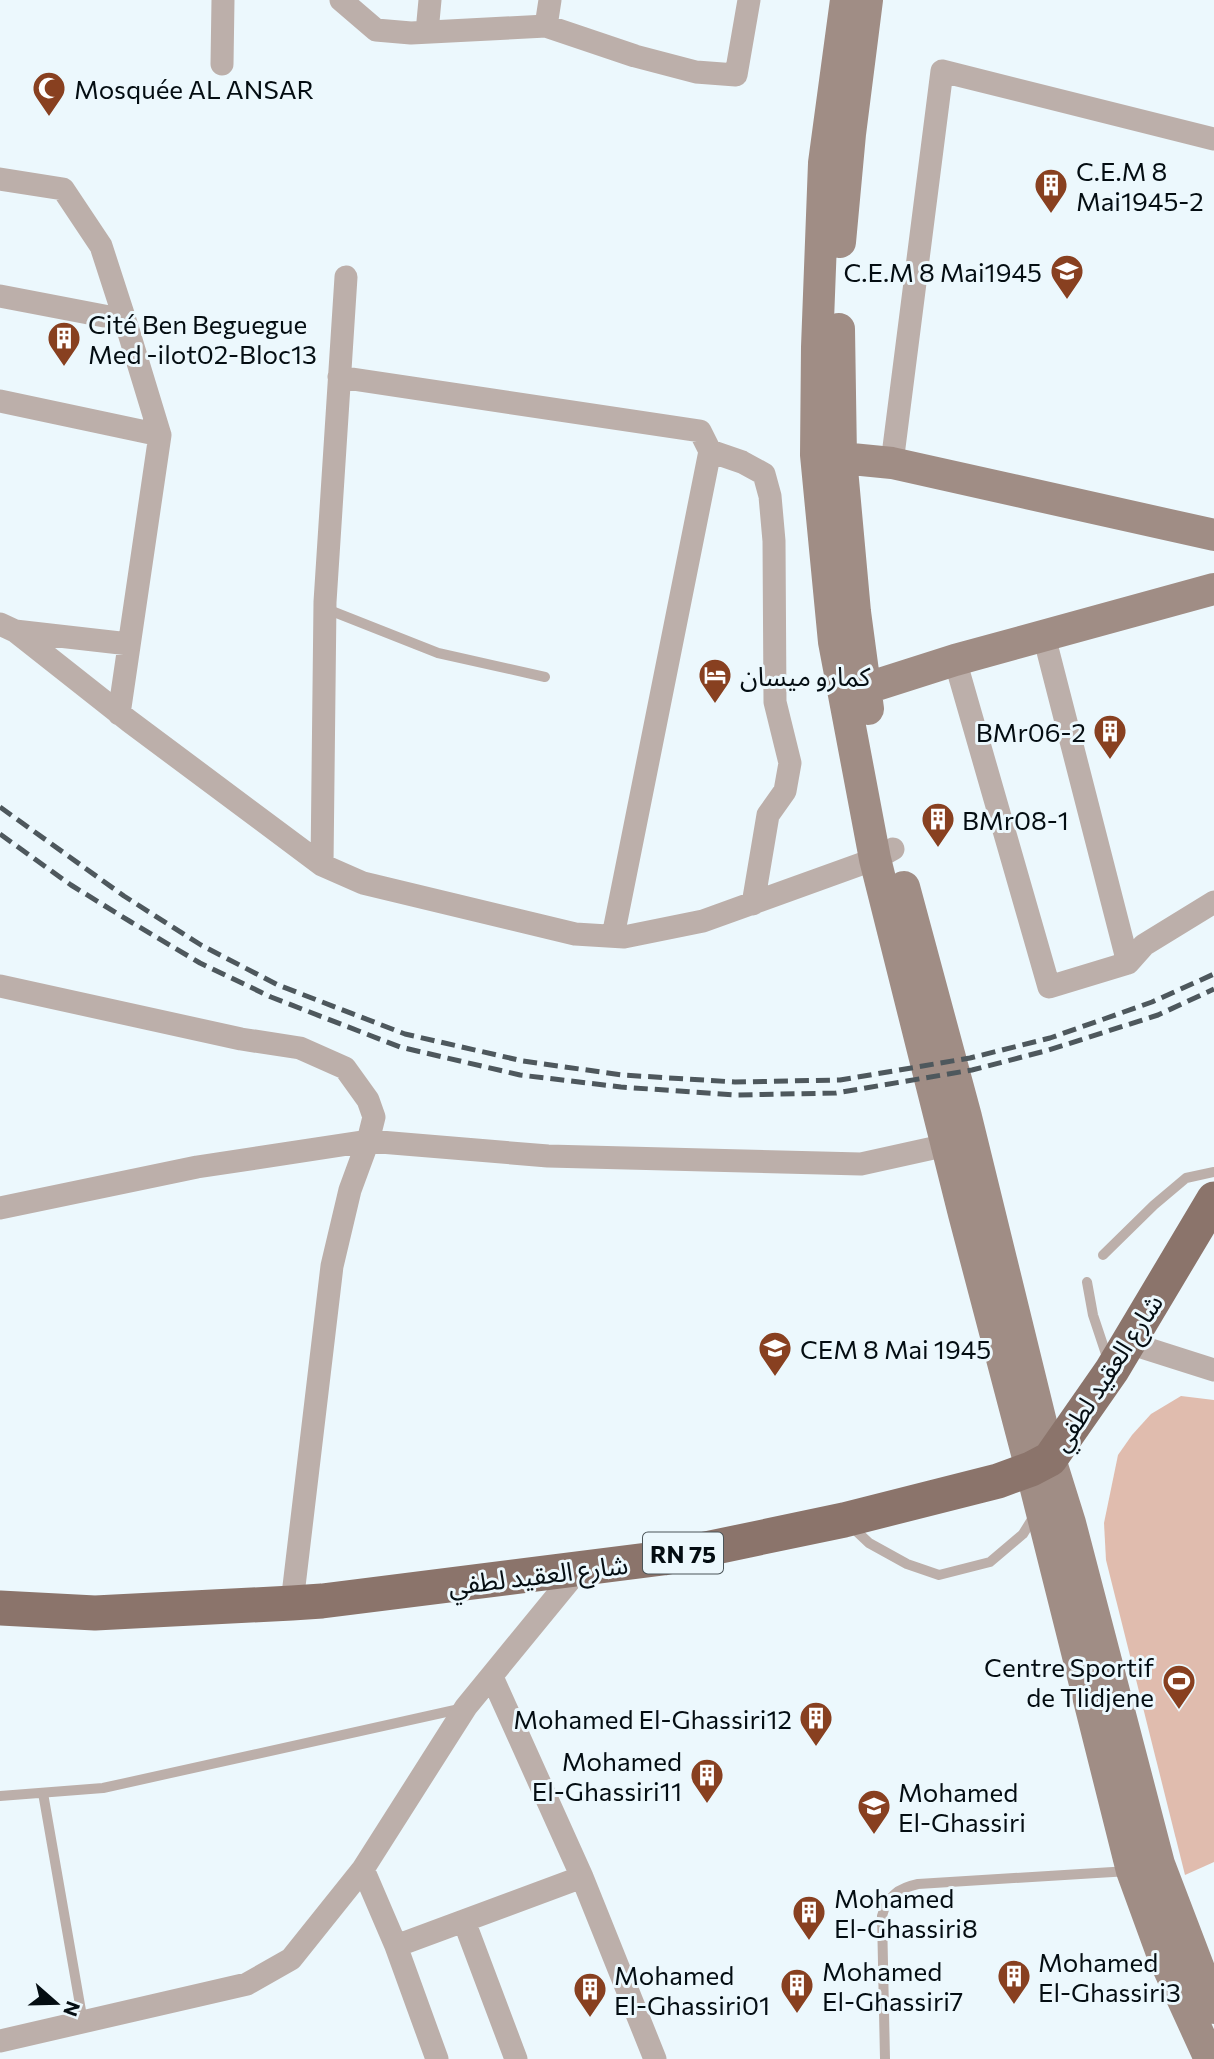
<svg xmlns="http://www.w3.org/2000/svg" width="1214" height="2059" font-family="Commissioner,'Noto Sans Arabic',sans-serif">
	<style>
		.grass { fill: #e0bcae }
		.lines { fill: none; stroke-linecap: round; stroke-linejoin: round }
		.lane { stroke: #bcafaa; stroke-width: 10 }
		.street { stroke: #bcafaa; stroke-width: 23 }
		.secondary { stroke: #a08d85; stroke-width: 32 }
		.primary { stroke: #8b746b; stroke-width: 35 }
		.rail { stroke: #4e585d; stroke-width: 5; stroke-dasharray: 14 7; stroke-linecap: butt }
		.labels { text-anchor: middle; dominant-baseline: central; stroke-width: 6; stroke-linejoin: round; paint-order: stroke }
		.shield { fill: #ecf8fd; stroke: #4a5458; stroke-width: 2 }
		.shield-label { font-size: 24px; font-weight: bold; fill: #040d12 }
		.poi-label { font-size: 26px; fill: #040d12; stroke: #ecf8fd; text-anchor: start }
		.street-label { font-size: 26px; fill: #040d12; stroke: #ecf8fd }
	</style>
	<rect width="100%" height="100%" fill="#ecf8fd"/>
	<path class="grass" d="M1181 1396 1214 1400V1862L1185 1875 1106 1560 1104 1523 1118 1455 1132 1435 1151 1414Z"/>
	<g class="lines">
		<path class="lane" d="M324 608 438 653 545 677
			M1103 1255 1154 1205 1186 1178 1214 1172
			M1087 1282 1093 1315 1108 1360
			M851 1526 869 1543 907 1564 939 1575 990 1562 1023 1534 1036 1513
			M43 1793 83 2022
			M0 1796 103 1788 464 1708
			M885 2059 882 1916C887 1896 899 1888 918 1884L1129 1871"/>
		<path class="street" d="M341 0 376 30 411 33 546 26 635 56 696 72 736 75 749 0
			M546 26 550 0
			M427 32 430 0
			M222 64 223 0
			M0 179 63 189 101 246 125 320
			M0 296 125 320 160 435 119 714
			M339 377 700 431 710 451 613 936
			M0 401 160 435
			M710 451 742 462 764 474 770 496 774 541 775 702 790 763 785 791 768 815 753 904
			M892 463 942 71 1214 139
			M0 624 15 631 129 721 322 865 363 883 575 934 624 937 703 921 875 859 893 849
			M15 631 129 644
			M1044 636 1128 963
			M955 660 1049 987 1128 963 1144 945 1214 902
			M322 865 325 602 346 277
			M0 986 241 1039 300 1048 345 1068 368 1100 374 1117 368 1141 350 1190 332 1266 292 1603
			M0 1208 197 1167 368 1141 548 1156 861 1164 947 1145
			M1129 1343 1214 1370
			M492 1677 582 1877 655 2059
			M363 1869 396 1946 437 2059
			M464 1921 516 2059
			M396 1946 582 1877
			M0 2041 247 1984 291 1959 363 1869 466 1707 579 1569"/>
		<path class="secondary" d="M846 0 824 163 817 347 816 455 834 642 875 859 964 1214 1031 1469 1132 1871 1163 1956 1210 2059
			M840 242 850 134 867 0
			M839 329 841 458 855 612 868 709
			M821 456 892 463 1214 535
			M864 689 955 660 1214 589
			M904 887 966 1117 1050 1459 1070 1523 1159 1864 1214 2008"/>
		<path class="primary" d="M0 1608 95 1613 292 1603 322 1601 663 1558 844 1520 998 1481 1031 1469 1050 1459 1112 1370 1214 1199"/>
		<path class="rail" d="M0 807 124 896 201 945 278 985 405 1034 523 1061 622 1075 735 1082 840 1080 970 1058 1050 1038 1152 1002 1214 974
			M0 834 71 885 131 922 200 963 271 997 400 1047 520 1075 621 1087 735 1095 836 1093 972 1070 1049 1050 1158 1015 1214 989"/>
	</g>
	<defs>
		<symbol id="mosque-pin" viewBox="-11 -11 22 30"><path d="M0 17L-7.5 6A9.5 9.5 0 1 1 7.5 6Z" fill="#884020" stroke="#ecf8fd"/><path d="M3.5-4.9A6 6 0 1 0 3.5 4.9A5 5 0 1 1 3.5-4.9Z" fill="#fff"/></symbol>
		<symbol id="building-pin" viewBox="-11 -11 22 30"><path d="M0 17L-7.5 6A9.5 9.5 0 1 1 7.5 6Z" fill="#884020" stroke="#ecf8fd"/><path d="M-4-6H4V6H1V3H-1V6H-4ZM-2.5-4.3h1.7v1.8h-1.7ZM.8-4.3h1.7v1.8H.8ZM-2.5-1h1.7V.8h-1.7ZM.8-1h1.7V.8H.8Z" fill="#fff"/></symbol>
		<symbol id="school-pin" viewBox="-11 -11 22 30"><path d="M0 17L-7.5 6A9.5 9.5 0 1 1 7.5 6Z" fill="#884020" stroke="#ecf8fd"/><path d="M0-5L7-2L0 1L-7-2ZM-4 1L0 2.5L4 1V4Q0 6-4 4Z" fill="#fff"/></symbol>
		<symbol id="hotel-pin" viewBox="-11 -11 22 30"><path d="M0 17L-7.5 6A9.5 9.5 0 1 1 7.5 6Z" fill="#884020" stroke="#ecf8fd"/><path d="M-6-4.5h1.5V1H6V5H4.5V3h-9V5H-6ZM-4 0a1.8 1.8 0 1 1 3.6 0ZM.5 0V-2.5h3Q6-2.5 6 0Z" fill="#fff"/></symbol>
		<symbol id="stadium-pin" viewBox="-11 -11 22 30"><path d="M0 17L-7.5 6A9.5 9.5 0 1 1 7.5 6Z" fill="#884020" stroke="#ecf8fd"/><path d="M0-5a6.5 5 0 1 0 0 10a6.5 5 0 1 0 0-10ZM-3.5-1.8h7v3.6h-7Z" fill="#fff"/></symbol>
	</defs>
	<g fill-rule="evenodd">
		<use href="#mosque-pin" x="30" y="69" width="38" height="52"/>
		<use href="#building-pin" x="1032" y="166" width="38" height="52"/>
		<use href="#school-pin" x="1048" y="252" width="38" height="52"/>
		<use href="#building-pin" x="45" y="319" width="38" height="52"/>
		<use href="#hotel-pin" x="696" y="656" width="38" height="52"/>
		<use href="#building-pin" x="1091" y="712" width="38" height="52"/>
		<use href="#building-pin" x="919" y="800" width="38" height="52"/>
		<use href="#school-pin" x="756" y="1329" width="38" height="52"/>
		<use href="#stadium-pin" x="1160" y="1662" width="38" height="52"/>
		<use href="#building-pin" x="797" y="1699" width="38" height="52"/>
		<use href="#building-pin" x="688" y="1756" width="38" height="52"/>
		<use href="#school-pin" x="855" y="1787" width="38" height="52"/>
		<use href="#building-pin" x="790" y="1893" width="38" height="52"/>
		<use href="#building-pin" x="995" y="1957" width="38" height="52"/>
		<use href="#building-pin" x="778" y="1966" width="38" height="52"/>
		<use href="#building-pin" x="571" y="1970" width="38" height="52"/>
	</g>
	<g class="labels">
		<rect class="shield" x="643" y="1532.5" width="80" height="41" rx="5"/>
		<g class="shield-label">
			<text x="683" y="1553">RN 75</text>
		</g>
		<g class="poi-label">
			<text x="74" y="88">Mosquée AL ANSAR</text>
			<text x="1076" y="170">C.E.M 8<tspan x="1076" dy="30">Mai1945-2</tspan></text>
			<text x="1042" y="271" text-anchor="end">C.E.M 8 Mai1945</text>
			<text x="88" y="323">Cité Ben Beguegue<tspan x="88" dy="30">Med -ilot02-Bloc13</tspan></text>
			<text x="740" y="675">كمارو ميسان</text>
			<text x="1086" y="731" text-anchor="end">BMr06-2</text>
			<text x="962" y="819">BMr08-1</text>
			<text x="800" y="1348">CEM 8 Mai 1945</text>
			<text x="1154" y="1666" text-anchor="end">Centre Sportif<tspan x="1154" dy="30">de Tlidjene</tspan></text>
			<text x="792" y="1718" text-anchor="end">Mohamed El-Ghassiri12</text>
			<text x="682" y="1760" text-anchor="end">Mohamed<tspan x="682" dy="30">El-Ghassiri11</tspan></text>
			<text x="898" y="1791">Mohamed<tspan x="898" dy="30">El-Ghassiri</tspan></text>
			<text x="834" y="1897">Mohamed<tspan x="834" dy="30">El-Ghassiri8</tspan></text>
			<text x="1038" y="1961">Mohamed<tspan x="1038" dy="30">El-Ghassiri3</tspan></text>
			<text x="822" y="1970">Mohamed<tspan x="822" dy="30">El-Ghassiri7</tspan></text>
			<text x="614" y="1974">Mohamed<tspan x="614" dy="30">El-Ghassiri01</tspan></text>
		</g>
		<g class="street-label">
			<text transform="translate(1106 1372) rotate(-57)">شارع العقيد لطفي</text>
			<text transform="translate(538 1574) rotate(-7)">شارع العقيد لطفي</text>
		</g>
	</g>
	<g transform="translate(56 2003) rotate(110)" stroke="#ecf8fd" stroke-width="5" paint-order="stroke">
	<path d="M0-5L12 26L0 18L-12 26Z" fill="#040d12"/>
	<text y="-10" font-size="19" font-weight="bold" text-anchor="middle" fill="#040d12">N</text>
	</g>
</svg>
